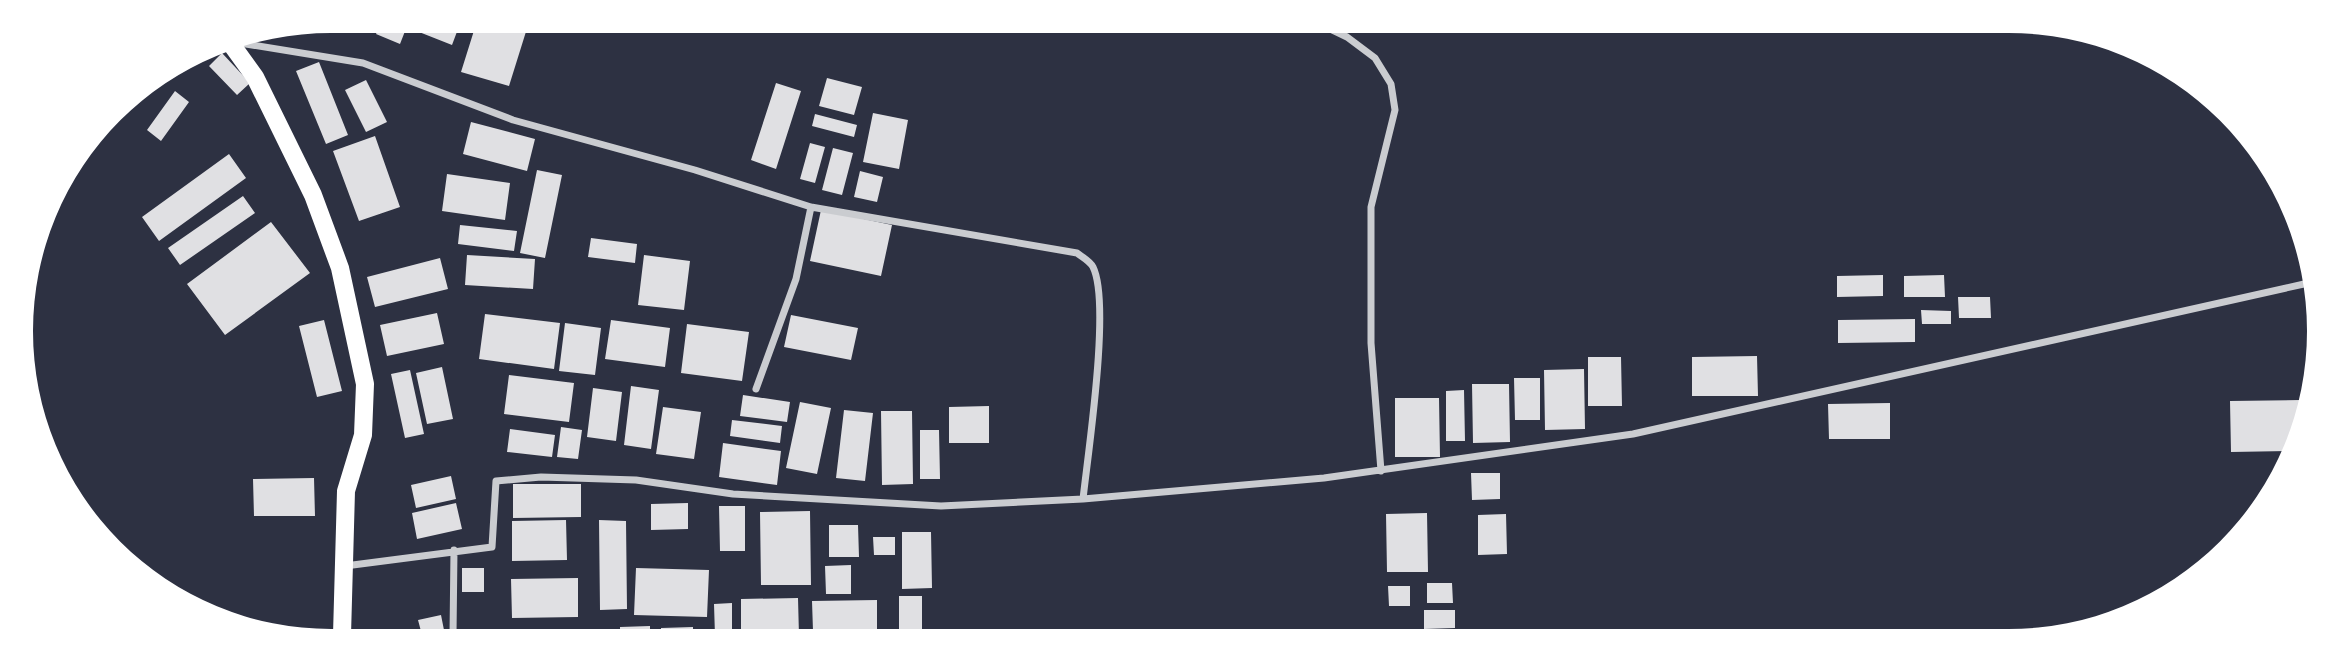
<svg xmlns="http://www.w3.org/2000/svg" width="2340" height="662" font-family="Roboto,sans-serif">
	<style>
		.building { fill: #e0e0e3 }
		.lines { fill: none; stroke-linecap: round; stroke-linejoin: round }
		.minor { stroke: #caccd0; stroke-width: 7 }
		.primary { stroke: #fff; stroke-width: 18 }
	</style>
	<rect width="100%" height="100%" fill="#2d3142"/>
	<path class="building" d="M359 21H374L370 31 357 26Z
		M382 21H409L400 44 376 34Z
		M417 21H461L452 45 414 30Z
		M477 21 529 22 509 86 461 72Z
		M222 53 250 83 237 95 209 66Z
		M319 62 348 135 326 144 296 71Z
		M827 78 862 87 854 115 819 106Z
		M366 80 387 122 366 132 345 90Z
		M776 83 801 91 776 169 751 160Z
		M175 91 189 102 161 141 147 130Z
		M873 113 908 120 899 169 863 162Z
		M815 114 857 125 854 137 812 126Z
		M471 122 535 139 527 171 463 154Z
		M105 126 107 127 95 148 90 145Z
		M375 136 400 207 359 221 333 151Z
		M810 143 825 147 815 183 800 179Z
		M833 148 853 153 842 195 822 190Z
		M229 154 246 178 159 241 142 217Z
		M537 170 562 175 545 258 520 253Z
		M860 171 883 177 877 202 854 197Z
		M447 174 510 183 505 220 442 211Z
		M243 196 255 213 180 265 168 248Z
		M821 210 892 225 881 276 810 261Z
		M271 222 310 273 225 335 187 284Z
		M460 225 517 231 514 251 458 244Z
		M591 238 637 244 635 263 588 257Z
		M467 255 535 259 533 289 465 285Z
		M644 255 690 261 684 310 638 305Z
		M440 258 448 289 375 307 367 277Z
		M1883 275V296L1837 297V276Z
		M1944 275 1945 297H1904V276Z
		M1958 297H1990L1991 318H1959Z
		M1921 310 1951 311V324H1922Z
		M437 313 444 344 387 356 380 325Z
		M485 314 560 323 554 369 479 359Z
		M791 315 858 328 851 360 784 347Z
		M1915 319V342L1838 343V320Z
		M324 320 342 391 317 397 299 326Z
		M611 320 670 328 665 367 605 359Z
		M565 323 601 328 595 375 559 371Z
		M687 324 749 332 742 381 681 373Z
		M1757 356 1758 396H1692V357Z
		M1588 357H1621L1622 406H1588Z
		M442 367 453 419 427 424 416 373Z
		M1584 369 1585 429 1545 430 1544 370Z
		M410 370 424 434 405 438 391 374Z
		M509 375 574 383 569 422 504 414Z
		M1514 378H1540V420H1515Z
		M1472 384H1509L1510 442 1473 443Z
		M631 386 659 390 651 449 624 445Z
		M593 388 622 392 616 441 587 437Z
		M1464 390 1465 441H1446V391Z
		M743 395 790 402 787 422 740 416Z
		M1395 398H1439L1440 457H1395Z
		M2301 400 2302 425 2293 451 2231 452 2230 401Z
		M800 402 831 408 817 474 786 468Z
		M1890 403V439H1829L1828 404Z
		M989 406V443H949V407Z
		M663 407 701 412 694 459 656 454Z
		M844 410 873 413 865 481 836 478Z
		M881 411H912L913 484 882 485Z
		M732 420 782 426 780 443 730 436Z
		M561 427 582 430 578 459 557 457Z
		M510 429 555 435 552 457 507 452Z
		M920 430H939L940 479H920Z
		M723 443 781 451 777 485 719 477Z
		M1471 473H1500V499L1472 500Z
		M451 476 456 499 416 508 411 485Z
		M314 478 315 516H254L253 479Z
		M513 484H581V517L513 518Z
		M456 503 462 529 417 539 412 513Z
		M688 503V529L651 530V504Z
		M719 506H745V551H720Z
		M810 511 811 585H761L760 512Z
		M1427 513 1428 572H1387L1386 514Z
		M1506 514 1507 554 1478 555V515Z
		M566 520 567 560 512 561V521Z
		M599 520 626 521 627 609 600 610Z
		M829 525H858L859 557H829Z
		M902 532H931L932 588 902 589Z
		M873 537H895V555H874Z
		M851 565V594H826L825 566Z
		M462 568H484V592H462Z
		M636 568 709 570 707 617 634 615Z
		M578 578V617L512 618 511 579Z
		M1427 583H1452L1453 603H1427Z
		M1388 586H1410V606H1389Z
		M899 596H922V636H899Z
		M798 598 799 636H741V599Z
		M877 600V630L813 631 812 601Z
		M732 603V636H715L714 604Z
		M1424 610H1455V628L1424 629Z
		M441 615 445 635H422L418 620Z
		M650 626V636H620V627Z
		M693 627V636H661V628Z"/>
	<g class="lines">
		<path class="minor" d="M1320 24 1347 37 1375 58 1391 84 1395 110 1371 207V343L1381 471
			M234 42 363 63 513 120 695 170 811 207 1077 253C1082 257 1090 261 1093 267 1111 303 1088 453 1083 499
			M756 389 796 279 811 207
			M345 566 492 547 496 481 541 477 636 480 733 494 941 506 1083 499 1324 478 1633 434 2313 282
			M453 635 454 550"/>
		<path class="primary" d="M229 41 255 77 313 195 340 268 365 384 363 435 346 491 342 635"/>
	</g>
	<path d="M0 0H2340V662H0ZM331 33H2009A298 298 0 0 1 2307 331V331A298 298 0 0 1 2009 629H331A298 298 0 0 1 33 331V331A298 298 0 0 1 331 33Z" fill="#fff" fill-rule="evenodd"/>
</svg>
